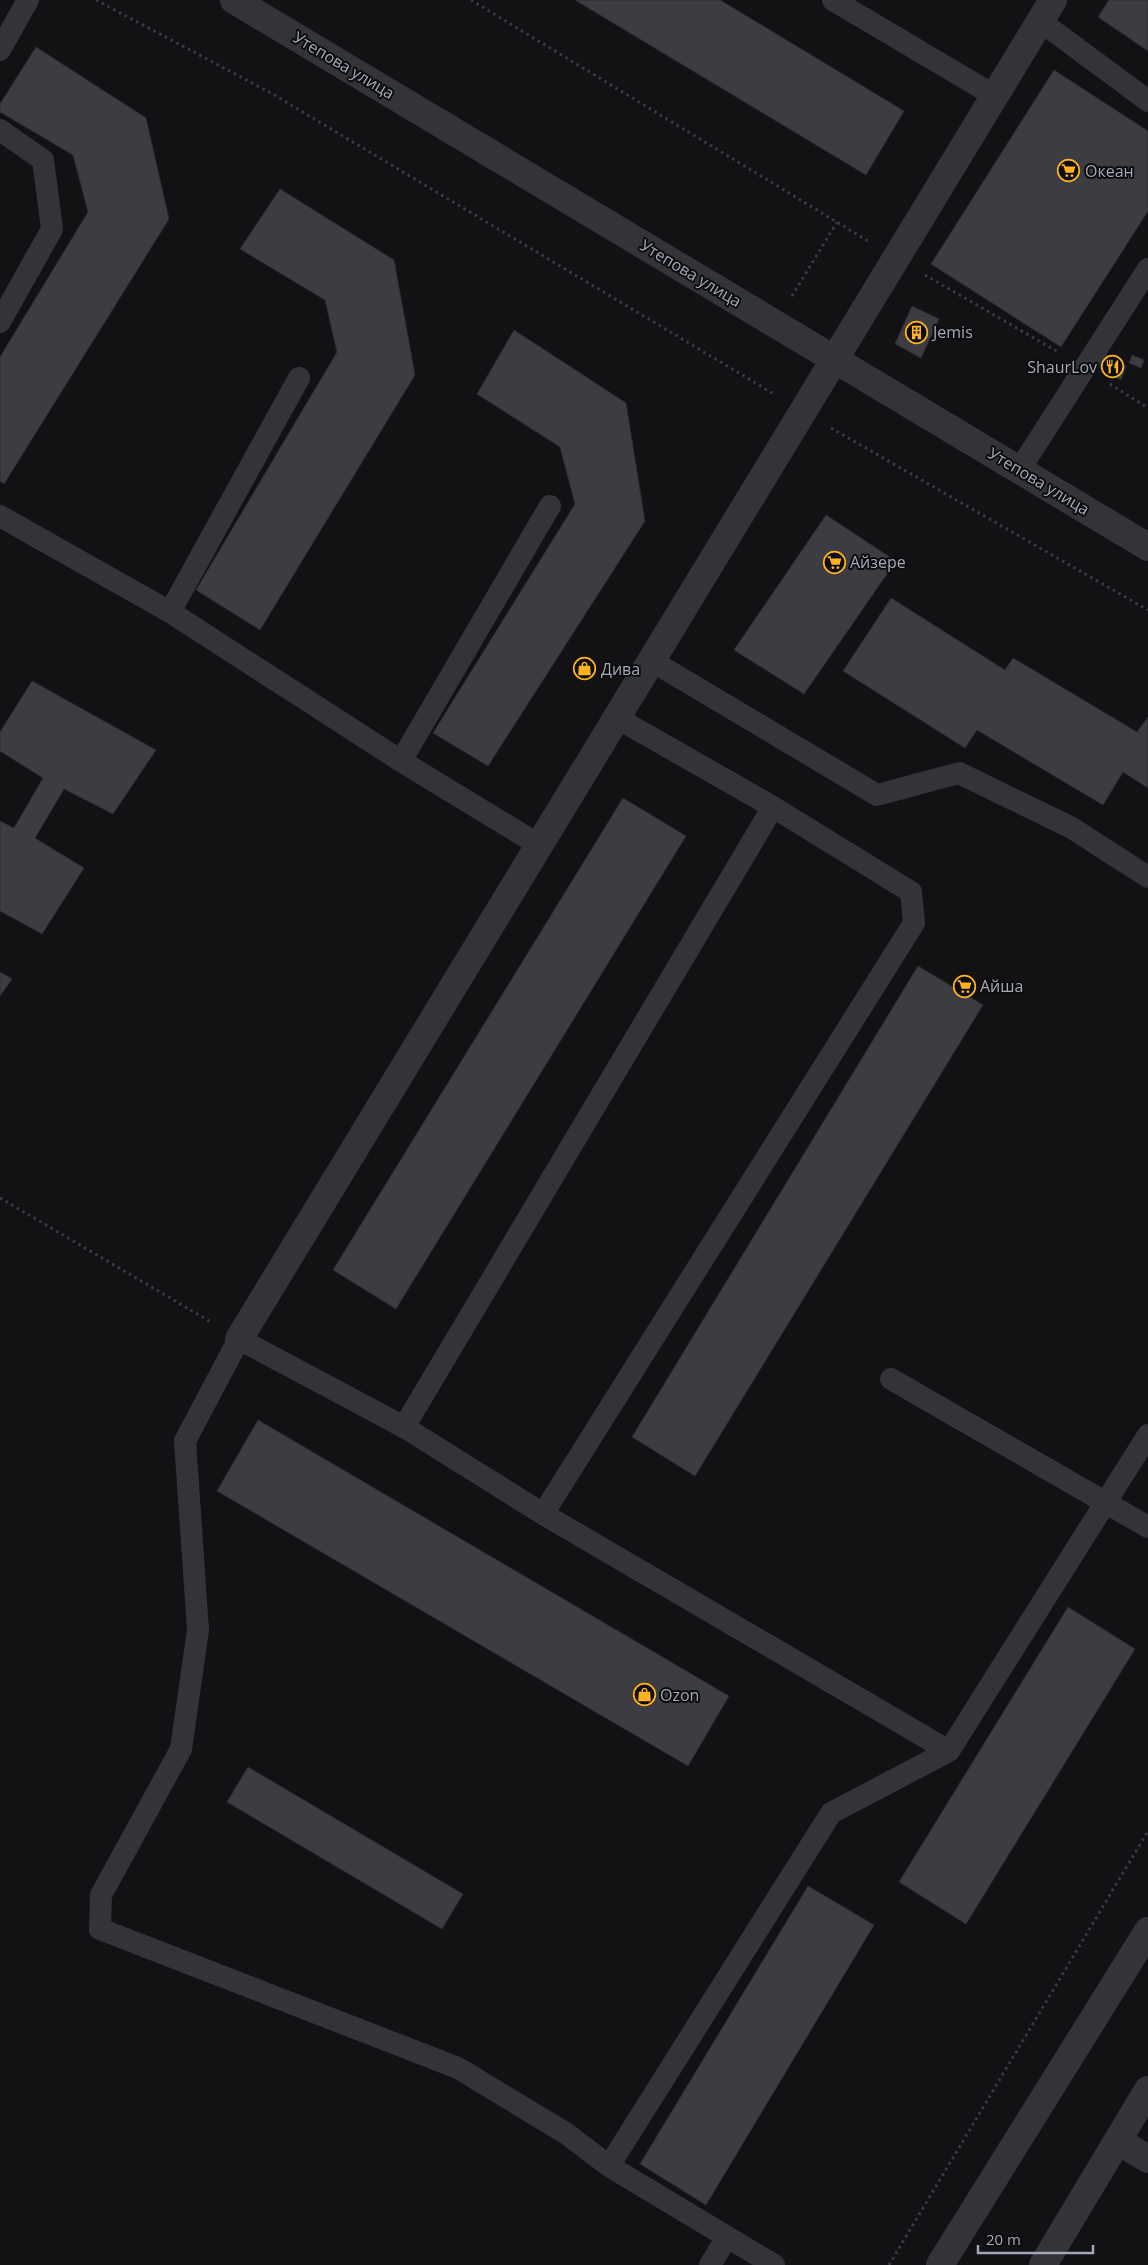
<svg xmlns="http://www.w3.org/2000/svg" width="1148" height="2265" font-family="'Open Sans',sans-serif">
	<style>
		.building { fill: #3c3d42; stroke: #2c2c30 }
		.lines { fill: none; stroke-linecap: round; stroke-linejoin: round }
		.path { stroke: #393b40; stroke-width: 3; stroke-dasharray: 2.5 4; stroke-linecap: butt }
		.service { stroke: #333439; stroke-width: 22 }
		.minor { stroke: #333439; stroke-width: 28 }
		.tertiary { stroke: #333439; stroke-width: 28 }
		.labels { text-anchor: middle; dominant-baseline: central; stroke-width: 4; stroke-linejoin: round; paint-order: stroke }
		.street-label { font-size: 16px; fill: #a2a8b6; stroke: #0d0d0f }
		.poi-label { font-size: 16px; fill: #a2a8b6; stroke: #0d0d0f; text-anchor: start }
	</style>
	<rect width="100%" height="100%" fill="#121214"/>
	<path class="building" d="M575 0H720L904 111 866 175Z
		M1109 0H1148V51L1098 17Z
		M36 47 146 118 169 219 4 484 0 481V357L88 212 73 155 0 112V104Z
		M1054 70 1148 131V211L1061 347 931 264Z
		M280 189 394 260 415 375 260 630 196 590 337 352 325 300 240 249Z
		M912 306 939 319 921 358 895 344Z
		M514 330 626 403 645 521 488 766 433 733 575 504 560 447 477 394Z
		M1106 355 1126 366 1121 380 1100 368Z
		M1132 355 1144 360 1141 368 1129 363Z
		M826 515 896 561 804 694 734 650Z
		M891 598 1005 670 1013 658 1137 732 1148 717V788L1123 772 1103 805 977 730 965 748 843 671Z
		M32 681 156 750 113 814 64 789 35 838 84 868 42 934 0 911V821L14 828 43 778 0 751V732Z
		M623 798 686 836 396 1309 333 1270Z
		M918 966 983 1005 695 1476 632 1437Z
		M0 972 12 979 0 996Z
		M258 1420 729 1696 688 1766 217 1491Z
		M1068 1607 1135 1649 966 1924 899 1882Z
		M248 1767 463 1894 442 1929 227 1802Z
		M808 1886 874 1925 706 2205 640 2164Z"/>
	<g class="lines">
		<path class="path" d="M96 0 271 93 774 394
			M471 0 868 241
			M925 275 1058 352
			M792 296 837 222
			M1110 384 1148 408
			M831 428 1148 610
			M0 1198 211 1322
			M889 2265 1148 1831"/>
		<path class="service" d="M833 0 995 96
			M1040 21 1148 101
			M0 50 28 0
			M0 130 43 160 52 229 0 322
			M1020 469 1148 269
			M0 516 170 612 401 761 539 845
			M170 612 299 378
			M652 661 877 795 959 773 1072 828 1148 877
			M401 761 550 506
			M891 1379 1148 1527
			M404 1427 773 807
			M543 1514 914 923 911 892 773 807 617 718
			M609 2166 831 1813 949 1751
			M710 2265 727 2237
			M774 2265 609 2166 567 2134 458 2068 100 1929 101 1895 181 1749 198 1630 185 1441 239 1339 404 1427 543 1514 949 1751 1148 1435"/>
		<path class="minor" d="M234 0 1148 547
			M239 1339 1053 0
			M940 2265 1148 1931"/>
		<path class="tertiary" d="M1118 2141 1148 2159
			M1043 2265 1148 2090"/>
	</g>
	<defs>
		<symbol id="supermarket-ring" viewBox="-11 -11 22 22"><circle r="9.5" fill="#0d0d0f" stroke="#ffb21f" stroke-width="1.5"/><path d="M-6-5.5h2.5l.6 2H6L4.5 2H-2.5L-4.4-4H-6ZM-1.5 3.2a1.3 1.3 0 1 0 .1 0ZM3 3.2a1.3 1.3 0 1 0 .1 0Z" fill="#ffb21f"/></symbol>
		<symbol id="building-ring" viewBox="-11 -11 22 22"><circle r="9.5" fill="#0d0d0f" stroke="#ffb21f" stroke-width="1.5"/><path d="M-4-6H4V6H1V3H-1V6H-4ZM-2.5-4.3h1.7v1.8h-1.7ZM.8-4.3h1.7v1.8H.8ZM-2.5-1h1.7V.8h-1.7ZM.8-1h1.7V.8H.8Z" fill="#ffb21f"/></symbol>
		<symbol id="restaurant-ring" viewBox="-11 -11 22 22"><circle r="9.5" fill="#0d0d0f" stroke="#ffb21f" stroke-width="1.5"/><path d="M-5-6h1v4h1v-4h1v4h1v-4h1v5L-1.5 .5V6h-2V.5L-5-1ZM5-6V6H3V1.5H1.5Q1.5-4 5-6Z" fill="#ffb21f"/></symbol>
		<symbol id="shop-ring" viewBox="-11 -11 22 22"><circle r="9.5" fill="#0d0d0f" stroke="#ffb21f" stroke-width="1.5"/><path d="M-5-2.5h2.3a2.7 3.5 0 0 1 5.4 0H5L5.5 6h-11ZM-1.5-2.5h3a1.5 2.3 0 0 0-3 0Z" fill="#ffb21f"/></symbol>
	</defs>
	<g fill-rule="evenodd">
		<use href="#supermarket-ring" x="1056" y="158" width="25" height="25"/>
		<use href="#building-ring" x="904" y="320" width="25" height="25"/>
		<use href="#restaurant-ring" x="1100" y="354" width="25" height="25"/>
		<use href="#supermarket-ring" x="822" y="550" width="25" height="25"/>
		<use href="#shop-ring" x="572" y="656" width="25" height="25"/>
		<use href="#supermarket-ring" x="952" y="974" width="25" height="25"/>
		<use href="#shop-ring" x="632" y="1682" width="25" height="25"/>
	</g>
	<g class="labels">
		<g class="street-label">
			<text transform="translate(344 65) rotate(31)">Утепова улица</text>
			<text transform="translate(691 273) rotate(31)">Утепова улица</text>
			<text transform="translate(1039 481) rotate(31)">Утепова улица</text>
		</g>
		<g class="poi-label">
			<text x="1085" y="171">Океан</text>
			<text x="933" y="332">Jemis</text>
			<text x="1097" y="367" text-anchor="end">ShaurLov</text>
			<text x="850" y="562">Айзере</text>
			<text x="601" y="669">Дива</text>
			<text x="980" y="986">Айша</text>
			<text x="660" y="1695">Ozon</text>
		</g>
	</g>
	<path d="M978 2245v8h115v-8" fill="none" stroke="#a2a8b6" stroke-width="2.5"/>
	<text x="986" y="2245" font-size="15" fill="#a2a8b6" stroke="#0d0d0f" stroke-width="4" paint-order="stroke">20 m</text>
</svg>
